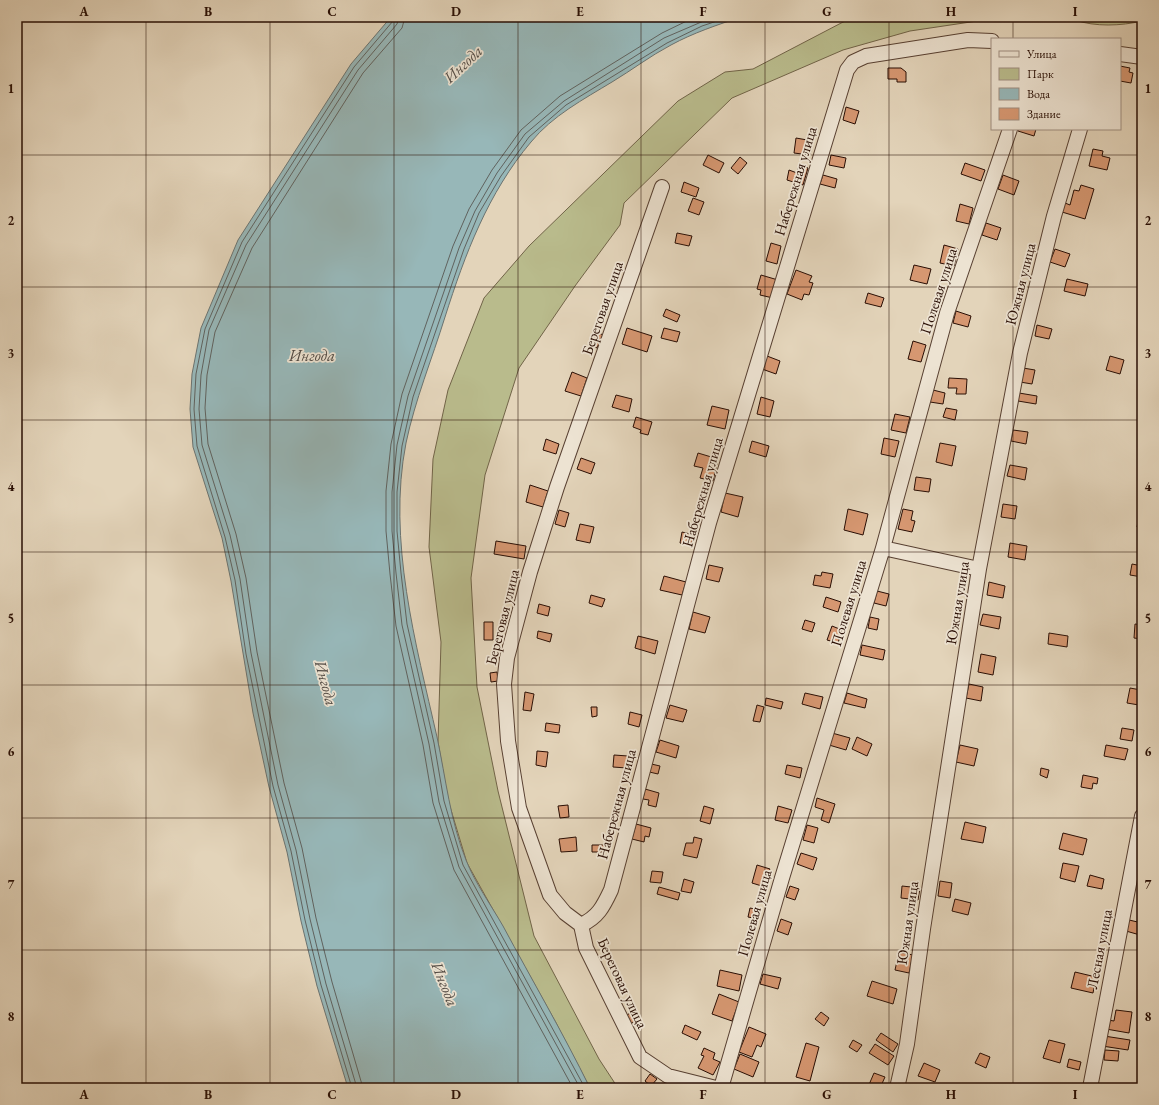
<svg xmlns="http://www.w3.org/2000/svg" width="1159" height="1105" font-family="'EB Garamond',serif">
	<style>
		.green { fill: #b9bb8c; stroke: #716448 }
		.water { fill: #97b7b8; stroke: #6b7370 }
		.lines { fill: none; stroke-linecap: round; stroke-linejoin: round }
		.shore { stroke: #60625e; stroke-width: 1 }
		.building { fill: #d69771; stroke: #290e04 }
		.minor-casing { stroke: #584032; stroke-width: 16 }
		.minor { stroke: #ede3d2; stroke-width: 14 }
		.grid { fill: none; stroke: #290e04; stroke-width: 1; stroke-opacity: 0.55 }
		.labels { text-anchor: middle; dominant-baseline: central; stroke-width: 3.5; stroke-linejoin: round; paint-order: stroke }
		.street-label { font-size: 15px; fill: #290e04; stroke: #ede3d2 }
		.water-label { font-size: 16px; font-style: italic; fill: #504943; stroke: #ede3d2 }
		.neatline { fill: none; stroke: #290e04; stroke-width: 1.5 }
		.grid-label { font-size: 13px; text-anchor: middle; font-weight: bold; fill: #290e04 }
	</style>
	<rect width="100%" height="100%" fill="#e3d4ba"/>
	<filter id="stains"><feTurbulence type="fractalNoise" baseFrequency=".005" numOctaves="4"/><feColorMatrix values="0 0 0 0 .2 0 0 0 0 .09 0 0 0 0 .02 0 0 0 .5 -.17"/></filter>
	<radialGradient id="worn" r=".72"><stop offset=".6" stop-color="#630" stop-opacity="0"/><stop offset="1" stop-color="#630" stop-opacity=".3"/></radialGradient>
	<path class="green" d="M867 17H1004L910 31 843 50 732 98 624 203 620 225 575 286 519 368 485 475 471 578 477 687 498 791 534 936 599 1059 618 1088H590L555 1021 467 863 448 800 438 742 441 642 429 547 433 459 448 390 484 298 529 246 678 101 725 72 753 69 845 21Z
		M1075 17H1142V21C1121 26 1095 27 1075 20Z"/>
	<path class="water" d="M391 17H741C717 25 693 33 671 45 650 56 632 70 612 82 584 99 552 116 531 142 488 193 465 254 445 317 432 359 415 400 406 443 387 540 416 644 437 737 446 779 450 820 466 860 475 883 491 905 503 926 532 980 563 1033 590 1088H348L317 986 301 921 287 852 269 787 253 713 231 581 222 538 193 447 190 409 192 374 201 328 238 240 351 64Z"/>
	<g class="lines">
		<path class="shore" d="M352 1088 321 985 305 920 291 851 273 786 246 654 235 580 225 537 197 446 194 409 196 374 205 329 242 242 354 67 393 21 394 17
			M357 1088 326 984 310 919 296 850 278 785 251 653 240 579 230 535 202 445 199 409 201 375 209 330 246 245 358 70 397 24 399 17
			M363 1088 332 982 316 918 302 848 284 783 257 652 246 578 236 534 208 444 205 408 207 375 215 332 252 248 363 73 402 28 405 17
			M573 1088 454 870 433 803 423 745 396 626 390 574 386 531V491L391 444 402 394 453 246 469 209 492 170 521 130 560 96 662 33 695 17
			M580 1088 459 867 439 802 429 744 402 625 396 573 392 531V492L397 445 408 396 459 248 475 211 497 173 525 134 564 101 664 38 713 17
			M585 1088 463 865 444 801 434 743 407 624 401 573 397 531V492L402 446 413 397 464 249 479 213 501 176 529 137 566 105 667 43 702 26 729 17"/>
	</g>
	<path class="building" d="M1120 66 1130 68 1129 72 1133 73 1131 83 1120 81Z
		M888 68H901L906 72V82H897V79H888Z
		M846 107 859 111 855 124 843 120Z
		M1018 129H1036L1034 136 1018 131Z
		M796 138 813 141 810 155 794 153Z
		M1093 149 1103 151 1102 156 1110 158 1107 170 1089 166Z
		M708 155 724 163 719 173 703 165Z
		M831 155 846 158 844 168 829 165Z
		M740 157 747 163 738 174 731 168Z
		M965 163 985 170 981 181 961 174Z
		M799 165 808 168 803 185 787 180 789 170 797 173Z
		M823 175 837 179 835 188 820 184Z
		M1003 175 1019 181 1014 195 998 189Z
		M684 182 699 188 696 197 681 192Z
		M1081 185 1094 189 1085 219 1062 212 1065 203 1070 205 1074 190 1079 191Z
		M693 198 704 202 699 215 688 211Z
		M960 204 973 208 969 224 956 221Z
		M986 223 1001 228 997 240 982 235Z
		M677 233 692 236 689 246 675 243Z
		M771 243 781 246 777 264 766 261Z
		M944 245 958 249 954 266 940 263Z
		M1055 249 1070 254 1065 267 1050 262Z
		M914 265 931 269 927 284 910 280Z
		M796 270 812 276 809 282 813 283 809 295 804 294 802 300 787 294Z
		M761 275 778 280 773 298 760 295 761 290 757 289Z
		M1067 279 1088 284 1085 296 1064 291Z
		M868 293 884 298 881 307 865 303Z
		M666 309 680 315 677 322 663 316Z
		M956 311 971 316 968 327 953 323Z
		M1037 325 1052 329 1049 339 1035 336Z
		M627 328 652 336 647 352 622 344Z
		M664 328 680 332 677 342 661 338Z
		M595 331 603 335 597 348 589 344Z
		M913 341 926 345 921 362 908 359Z
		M767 356 780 361 776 374 762 369Z
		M1110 356 1124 360 1120 374 1106 370Z
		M1023 368 1035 370 1032 384 1020 382Z
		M572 372 587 378 581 396 565 391Z
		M949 378 967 379 966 394H956L957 388H948Z
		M933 390 945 393 943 404 930 402Z
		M1019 393 1037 396 1036 404 1018 401Z
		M616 395 632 399 629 412 612 407Z
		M761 397 774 401 770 417 757 414Z
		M712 406 729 410 725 429 707 425Z
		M946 408 957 410 955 420 943 417Z
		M895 414 910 417 906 433 891 430Z
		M636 417 652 422 648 435 640 433 641 430 633 427Z
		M1013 430 1028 432 1026 444 1011 441Z
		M884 438 899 441 895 457 881 454Z
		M546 439 559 444 556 454 543 450Z
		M752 441 769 446 766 457 749 452Z
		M940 443 956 446 952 466 936 462Z
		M698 453 718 459 713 481 700 478 703 468 694 466Z
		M581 458 595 463 591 474 577 469Z
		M1010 465 1027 468 1025 480 1007 476Z
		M916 477 931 479 929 492 914 490Z
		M530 485 548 491 543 507 526 502Z
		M725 493 743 497 738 517 721 512Z
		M1003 504 1017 506 1015 519 1001 517Z
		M848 509 868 514 863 535 844 530Z
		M903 509 913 511 911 520 915 521 912 532 898 529Z
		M559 510 569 513 565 527 555 524Z
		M1140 510H1142V528L1137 527Z
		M580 524 594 527 590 543 576 540Z
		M682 532 694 535 691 546 680 543Z
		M496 541 526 546 524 559 494 554Z
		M1010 543 1027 546 1025 560 1008 557Z
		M1132 564 1142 566V577L1130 575Z
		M709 565 723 568 719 582 706 579Z
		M822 572 833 574 830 588 813 585 815 575 821 576Z
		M664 576 686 582 682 595 660 590Z
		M989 582 1005 586 1003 598 987 595Z
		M877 591 889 594 886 606 874 603Z
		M591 595 605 599 602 607 589 603Z
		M826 597 841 602 838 612 823 607Z
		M539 604 550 607 548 616 537 613Z
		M693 612 710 617 705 633 689 629Z
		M983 614 1001 617 999 629 980 625Z
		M870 617 879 619 877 630 868 628Z
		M805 620 815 623 812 632 802 629Z
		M484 622H493V640H484Z
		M1135 624 1142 625V639L1134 638Z
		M832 626 842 630 838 643 827 640Z
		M538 631 552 634 550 642 537 638Z
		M1049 633 1068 636 1067 647 1048 644Z
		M638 636 658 641 655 654 635 648Z
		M862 645 885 650 883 660 860 655Z
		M981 654 996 657 993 675 978 672Z
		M497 672 498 681 491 682 490 673Z
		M969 684 983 687 981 701 966 698Z
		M1130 688 1141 690 1139 705 1127 703Z
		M525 692 534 694 531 711 523 710Z
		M805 693 823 697 820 709 802 704Z
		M847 693 867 699 865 708 844 703Z
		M766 698 783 702 781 709 765 705Z
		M670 705 687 710 683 722 666 718Z
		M757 705 764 707 760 722 753 721Z
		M591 707H597V716L592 717Z
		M630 712 642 715 639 727 628 724Z
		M546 723 560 725 559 733 545 731Z
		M1122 728 1134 730 1132 741 1120 739Z
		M832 733 850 738 846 750 829 745Z
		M857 737 872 744 867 756 852 749Z
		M660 740 679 746 676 758 656 752Z
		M960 745 978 749 974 766 956 762Z
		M1106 745 1128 749 1125 760 1104 756Z
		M537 751 548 752 546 767 536 765Z
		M614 755 628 756 627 768 613 767Z
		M647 763 660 766 658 774 645 771Z
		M787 765 802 768 800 778 785 774Z
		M1041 768 1049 770 1047 778 1040 775Z
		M1083 775 1098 778 1097 784 1093 783 1092 789 1081 787Z
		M645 789 659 793 656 807 648 805 649 800 643 799Z
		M817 798 835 804 829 823 821 820 824 810 815 807Z
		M568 805 569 817 560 818 558 806Z
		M704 806 714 809 710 824 700 821Z
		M778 806 792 810 788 823 775 820Z
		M965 822 986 827 983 843 961 839Z
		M636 824 651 828 649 837 645 836 644 842 632 839Z
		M807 825 818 828 814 843 803 840Z
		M1063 833 1087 839 1083 855 1059 849Z
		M576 837 577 851 561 852 559 839Z
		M694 837 702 839 697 858 683 855 686 843H693Z
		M592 845H605V852H592Z
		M801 853 817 858 813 870 797 864Z
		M1063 863 1079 866 1075 882 1060 878Z
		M757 865 770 869 765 887 752 883Z
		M652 871 663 872 661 883 650 882Z
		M1090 875 1104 879 1102 889 1087 886Z
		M684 879 694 882 691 893 681 891Z
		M940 881 952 883 950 898 938 896Z
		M790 886 799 889 795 900 786 897Z
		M902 886 920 888 918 900 901 898Z
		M659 887 680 893 678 900 657 894Z
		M955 899 971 903 968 915 952 911Z
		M750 908 760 910 758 919 748 917Z
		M781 919 792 923 788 935 777 931Z
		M1129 920 1142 923 1140 935 1126 931Z
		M899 952 913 955 909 973 895 970Z
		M720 970 742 975 739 991 717 986Z
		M1075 972 1096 977 1093 993 1071 988Z
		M763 974 781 978 778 989 760 984Z
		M872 981 897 989 893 1004 867 996Z
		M719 994 739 1002 732 1021 712 1014Z
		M1116 1010 1132 1012 1129 1033 1106 1029 1108 1020 1114 1021Z
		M631 1012 637 1019 631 1024 625 1017Z
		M821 1012 829 1018 824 1026 815 1019Z
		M685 1025 701 1032 697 1040 682 1033Z
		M749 1027 766 1034 761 1047 757 1045 752 1057 739 1052Z
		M881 1033 898 1044 893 1052 876 1040Z
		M1104 1036 1130 1040 1128 1050 1102 1046Z
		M853 1040 862 1045 857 1052 849 1047Z
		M1049 1040 1065 1044 1060 1063 1043 1058Z
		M806 1043 819 1047 810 1081 796 1077Z
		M875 1044 894 1056 888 1065 869 1053Z
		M704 1048 715 1053 713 1059 720 1062 713 1075 698 1068 704 1056 701 1055Z
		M1105 1050 1119 1051 1118 1061 1104 1060Z
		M980 1053 990 1057 986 1068 975 1063Z
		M740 1054 759 1062 753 1077 734 1069Z
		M1069 1059 1081 1062 1079 1070 1067 1067Z
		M924 1063 940 1070 935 1082 918 1076Z
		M874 1073 885 1077 880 1088 868 1087Z
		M650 1074 657 1079 651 1086 645 1081Z"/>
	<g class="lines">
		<defs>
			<path id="minor" d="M1120 54 1142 57
				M662 187 557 487 530 572 507 658 504 684 508 741 519 808 550 895 565 913 581 925 586 948 640 1057 668 1076 716 1088
				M883 548 979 569
				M581 925C598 917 603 907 611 890L709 523 847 70 853 62 866 56 968 40 992 41
				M721 1088 782 878 883 548 947 313 1010 129
				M897 1088 907 1044 923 929 979 569 1020 353 1054 216 1080 129
				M1090 1088 1142 816"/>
		</defs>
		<use href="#minor" class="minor-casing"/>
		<use href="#minor" class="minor"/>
	</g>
	<path class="grid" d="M146 17V1088M270 17V1088M394 17V1088M518 17V1088M641 17V1088M765 17V1088M889 17V1088M1013 17V39M1013 129V1088M17 155H1142M17 287H1142M17 420H1142M17 552H1142M17 685H1142M17 818H1142M17 950H1142"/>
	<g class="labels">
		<g class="street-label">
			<text transform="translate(795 181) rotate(-73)">Набережная улица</text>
			<text transform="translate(1020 284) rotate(-76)">Южная улица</text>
			<text transform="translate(938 291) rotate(-72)">Полевая улица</text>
			<text transform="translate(602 308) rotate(-71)">Береговая улица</text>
			<text transform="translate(702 492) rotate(-74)">Набережная улица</text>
			<text transform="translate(848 603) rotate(-73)">Полевая улица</text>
			<text transform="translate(957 603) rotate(-81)">Южная улица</text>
			<text transform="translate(502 617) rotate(-76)">Береговая улица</text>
			<text transform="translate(616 804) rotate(-75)">Набережная улица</text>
			<text transform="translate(754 913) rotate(-74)">Полевая улица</text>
			<text transform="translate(907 923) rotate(-82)">Южная улица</text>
			<text transform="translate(1099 949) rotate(-79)">Лесная улица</text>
			<text transform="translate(623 983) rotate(65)">Береговая улица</text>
		</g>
		<g class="water-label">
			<text transform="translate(463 64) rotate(-43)">Ингода</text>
			<text x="312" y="355">Ингода</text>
			<text transform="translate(326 683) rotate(75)">Ингода</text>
			<text transform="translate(445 984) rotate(68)">Ингода</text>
		</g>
	</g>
	<rect width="1159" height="1105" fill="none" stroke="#e3d4ba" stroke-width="44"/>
	<rect x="991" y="38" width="130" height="92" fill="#ede3d2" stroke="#9f8e80"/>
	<rect x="999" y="51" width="20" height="6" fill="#ede3d2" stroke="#9f8e80"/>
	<text x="1027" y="58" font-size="12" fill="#290e04">Улица</text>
	<rect x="999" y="68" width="20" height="12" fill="#b9bb8c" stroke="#9f8e80"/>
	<text x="1027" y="78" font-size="12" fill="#290e04">Парк</text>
	<rect x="999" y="88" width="20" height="12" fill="#97b7b8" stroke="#9f8e80"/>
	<text x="1027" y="98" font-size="12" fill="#290e04">Вода</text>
	<rect x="999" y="108" width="20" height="12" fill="#d69771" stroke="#9f8e80"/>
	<text x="1027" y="118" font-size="12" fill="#290e04">Здание</text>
	<rect x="22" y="22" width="1115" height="1061" class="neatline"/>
	<g class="grid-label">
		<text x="84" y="16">A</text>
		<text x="208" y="16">B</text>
		<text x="332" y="16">C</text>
		<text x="456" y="16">D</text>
		<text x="580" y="16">E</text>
		<text x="703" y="16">F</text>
		<text x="827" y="16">G</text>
		<text x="951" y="16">H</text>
		<text x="1075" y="16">I</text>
		<text x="11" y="93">1</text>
		<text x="1148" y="93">1</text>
		<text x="11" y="225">2</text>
		<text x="1148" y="225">2</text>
		<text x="11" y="358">3</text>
		<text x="1148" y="358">3</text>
		<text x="11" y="491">4</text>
		<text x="1148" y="491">4</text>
		<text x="11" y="623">5</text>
		<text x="1148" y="623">5</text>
		<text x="11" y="756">6</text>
		<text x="1148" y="756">6</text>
		<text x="11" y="889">7</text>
		<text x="1148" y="889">7</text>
		<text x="11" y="1021">8</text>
		<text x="1148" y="1021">8</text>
		<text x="84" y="1099">A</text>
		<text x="208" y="1099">B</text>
		<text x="332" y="1099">C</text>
		<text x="456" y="1099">D</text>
		<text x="580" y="1099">E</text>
		<text x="703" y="1099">F</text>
		<text x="827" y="1099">G</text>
		<text x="951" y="1099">H</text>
		<text x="1075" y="1099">I</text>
	</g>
	<rect width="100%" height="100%" filter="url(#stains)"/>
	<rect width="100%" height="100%" fill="url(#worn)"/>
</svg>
